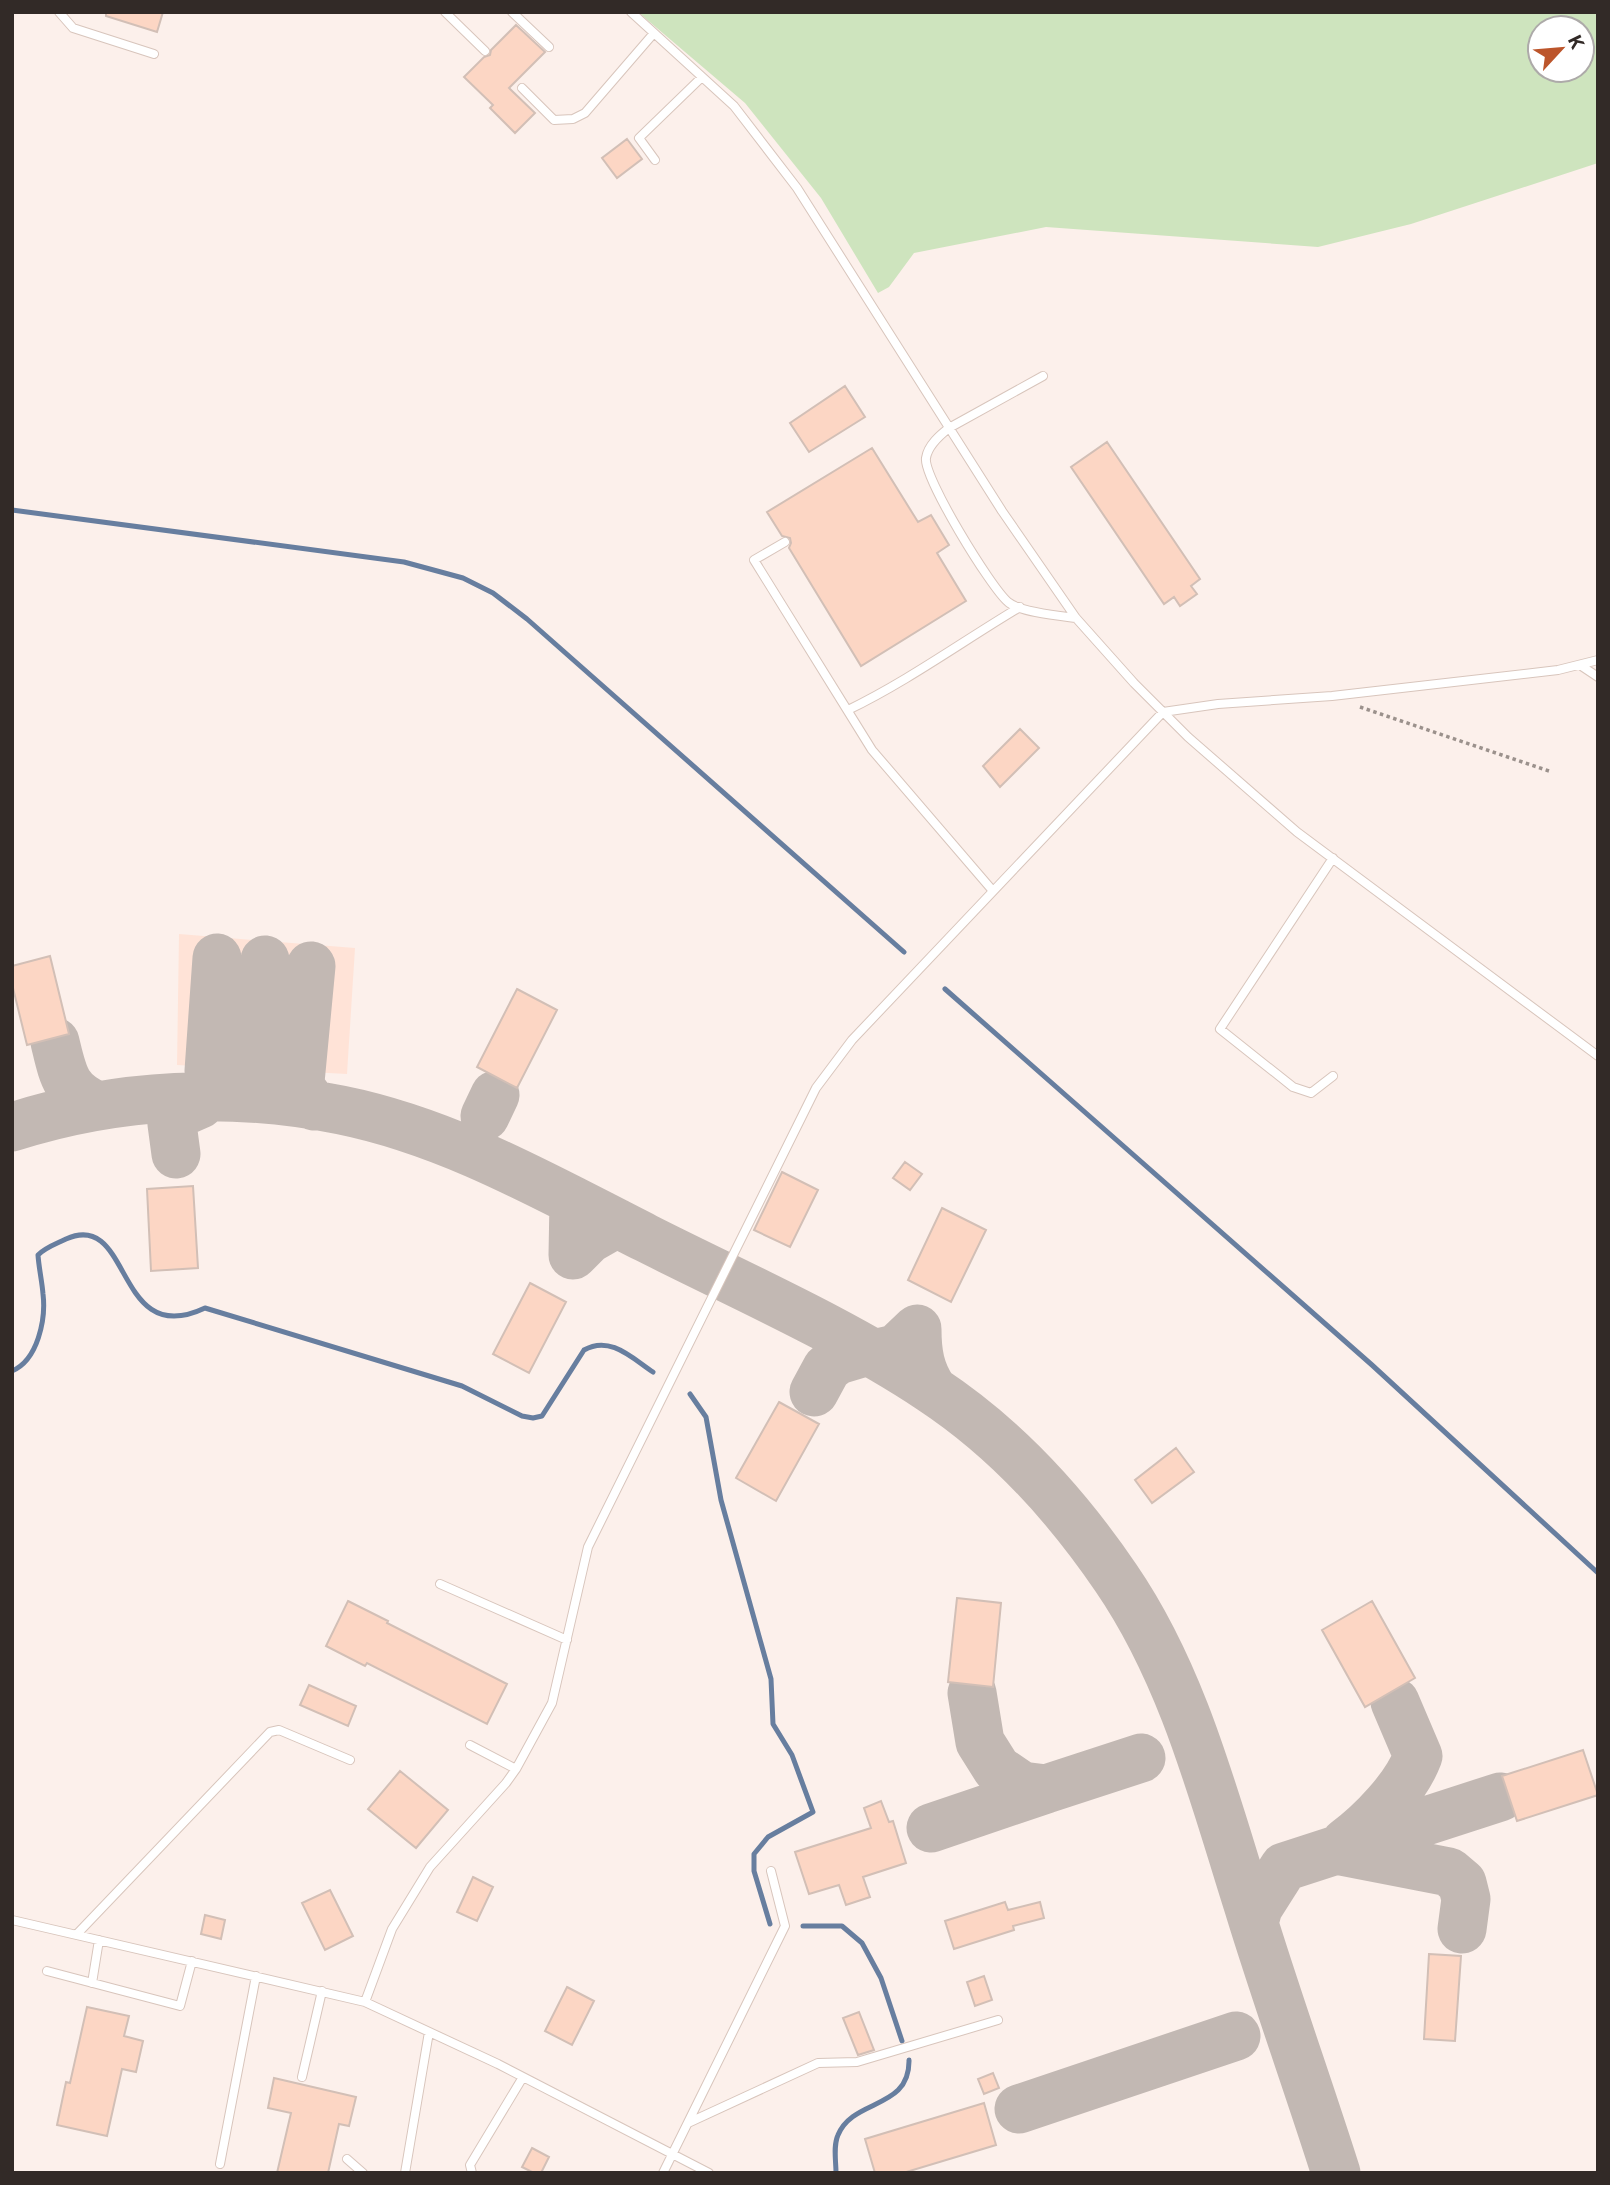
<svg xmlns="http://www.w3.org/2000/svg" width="1610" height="2185" font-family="'Noto Sans',sans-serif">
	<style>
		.built { fill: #ffe3d7 }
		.green { fill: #cee4be; fill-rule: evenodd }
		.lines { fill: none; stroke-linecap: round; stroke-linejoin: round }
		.stream { stroke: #677e9f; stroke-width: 5 }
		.taxiway { stroke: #c2b8b3; stroke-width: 49 }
		.building { fill: #fcd6c4; stroke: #d2bfb6; stroke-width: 2 }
		.lane-casing { stroke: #d8c5bc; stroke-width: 10 }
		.path { stroke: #9b918c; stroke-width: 3.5; stroke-dasharray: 3.5 3.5; stroke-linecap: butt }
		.lane { stroke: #fff; stroke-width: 8 }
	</style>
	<rect width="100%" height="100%" fill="#fcf0eb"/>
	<path class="built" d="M179 934 355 948 347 1074 177 1065Z"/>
	<path class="green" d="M638 12H1598V163L1411 224 1318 247 1046 227 914 253 889 287 878 293 821 198 745 103ZM1540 28H1582V70H1540Z"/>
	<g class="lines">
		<path class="stream" d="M12 510 404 562 463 578 493 593 527 619 904 952
			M945 989 1372 1365 1598 1573
			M12 1371C38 1360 46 1319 43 1294 42 1281 39 1269 38 1255 46 1247 56 1244 66 1239 133 1209 114 1351 205 1308L462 1386 522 1416 533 1418 542 1416 584 1350C610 1335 632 1358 653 1372
			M690 1394 706 1417 721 1500 771 1679 773 1724 792 1755 813 1812 768 1837 754 1854V1871L770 1924
			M803 1926H842L862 1943 881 1978 902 2041
			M836 2173C836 2161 833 2146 838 2135 853 2098 910 2110 909 2060"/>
		<path class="taxiway" d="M265 960 254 1080 259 1096 265 1099
			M311 966 300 1082 303 1091 314 1106
			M55 1042C63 1075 65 1092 98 1106
			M209 1071 217 958
			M485 1116 495 1095
			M12 1127C118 1093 232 1088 341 1110 450 1132 547 1188 646 1238 741 1286 842 1330 931 1389 1004 1437 1067 1506 1116 1578 1184 1677 1214 1798 1250 1911 1277 1999 1308 2085 1336 2173
			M176 1154 172 1124 175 1115 200 1104 204 1097
			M574 1201 573 1255 589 1239 617 1223
			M814 1392 827 1368 838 1360 868 1351 878 1353 896 1349 917 1329C917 1353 920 1371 933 1390
			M972 1693 980 1742 997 1769 1022 1786 1046 1789 1141 1758
			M931 1828 1046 1789
			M1345 1843C1372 1823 1406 1788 1418 1756L1395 1702
			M1341 1851 1449 1872 1462 1883 1466 1899 1462 1929
			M1254 1923 1258 1908 1284 1867 1500 1797
			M1019 2109 1236 2036"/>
	</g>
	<path class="building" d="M106 12H163L157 32 106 16Z
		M516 25 545 52 509 88 535 113 515 133 490 108 493 105 464 77 484 57 490 55 491 50Z
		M627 139 642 159 617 178 602 158Z
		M845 386 865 417 809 452 790 423Z
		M1107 442 1200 579 1191 586 1197 594 1180 606 1174 597 1164 604 1071 467Z
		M872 448 918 522 931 515 949 545 937 553 966 601 861 666 789 548 791 543 790 538 782 536 767 512Z
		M1020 729 1039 748 1000 787 983 766Z
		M50 956 69 1034 27 1045 12 984V966Z
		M517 989 557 1010 517 1088 477 1067Z
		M905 1162 922 1174 910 1190 893 1178Z
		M782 1172 818 1190 790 1247 754 1230Z
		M193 1186 198 1268 151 1271 147 1189Z
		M942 1208 986 1230 951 1302 908 1280Z
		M530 1283 566 1302 529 1373 493 1354Z
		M779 1402 819 1424 776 1501 736 1478Z
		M1176 1448 1194 1472 1152 1503 1135 1480Z
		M957 1598 1001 1603 993 1687 948 1682Z
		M348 1601 388 1621 387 1623 507 1684 487 1724 367 1663 365 1666 326 1646Z
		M1372 1601 1415 1678 1365 1707 1322 1630Z
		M309 1685 356 1706 348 1726 300 1705Z
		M1583 1750 1598 1795 1517 1821 1502 1776Z
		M400 1771 448 1810 416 1848 368 1809Z
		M881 1801 889 1822 893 1821 906 1863 863 1877 870 1897 846 1905 839 1885 809 1894 795 1852 871 1828 864 1808Z
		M473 1877 493 1887 477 1921 457 1912Z
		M330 1890 353 1936 325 1950 302 1903Z
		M1005 1902 1008 1910 1040 1902 1044 1918 1013 1926 1014 1930 954 1949 945 1921Z
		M205 1915 225 1920 221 1939 201 1934Z
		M1429 1954 1461 1956 1455 2041 1424 2039Z
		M984 1976 992 2000 975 2006 967 1982Z
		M567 1987 594 2001 572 2045 545 2031Z
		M87 2007 129 2016 124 2036 143 2041 136 2072 122 2069 107 2136 57 2125 66 2082 70 2083Z
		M859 2012 874 2050 858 2055 843 2018Z
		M993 2073 999 2088 984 2094 978 2079Z
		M274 2078 356 2097 349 2126 339 2124 328 2173H277L291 2113 268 2108Z
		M984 2103 996 2145 903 2173H875L865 2139Z
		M532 2148 549 2157 541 2173H534L522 2167Z"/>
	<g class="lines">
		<defs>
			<path id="lane" d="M59 12 73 28 154 54
				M445 12 485 51
				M512 12 549 47
				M631 12 734 106 797 188 1002 511 1076 618 1134 683 1188 737 1297 832 1598 1056
				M522 88 554 120 573 119 585 113 654 33
				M655 160 639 138 702 77
				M1043 376 949 428C940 435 928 445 926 458 923 477 991 588 1008 602 1019 612 1061 616 1076 618
				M785 542 754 560 872 750 993 891
				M1580 665 1598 677
				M848 710C908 681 963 641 1020 607
				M1333 858 1220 1029 1293 1087 1311 1093 1333 1076
				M440 1584 567 1640
				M470 1745 516 1769
				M12 1920 365 2002 498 2064 709 2173
				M77 1934 270 1732 279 1730 350 1760
				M47 1971 180 2006 192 1961
				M92 1983 99 1940
				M365 2002 392 1929 430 1867 506 1783 516 1769 552 1703 588 1547 816 1088 852 1040 1163 712 1218 704 1332 696 1558 670 1598 660
				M302 2077 322 1991
				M688 2123 818 2063 857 2062 998 2020
				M347 2159 363 2173
				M220 2164 256 1976
				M405 2173 429 2032
				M472 2173 470 2165 523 2077
				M663 2173 785 1926 771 1871"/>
		</defs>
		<use href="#lane" class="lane-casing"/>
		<path class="path" d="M1360 707 1552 772"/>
		<use href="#lane" class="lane"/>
	</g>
	<rect width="1610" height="2185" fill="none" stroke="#322a27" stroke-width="28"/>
	<g transform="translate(1561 49) rotate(64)"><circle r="33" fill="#ffffff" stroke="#adaaa9" stroke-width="2"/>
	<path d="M0-5L12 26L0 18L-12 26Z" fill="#bc552b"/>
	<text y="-10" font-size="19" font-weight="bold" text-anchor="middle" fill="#322a27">K</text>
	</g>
</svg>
